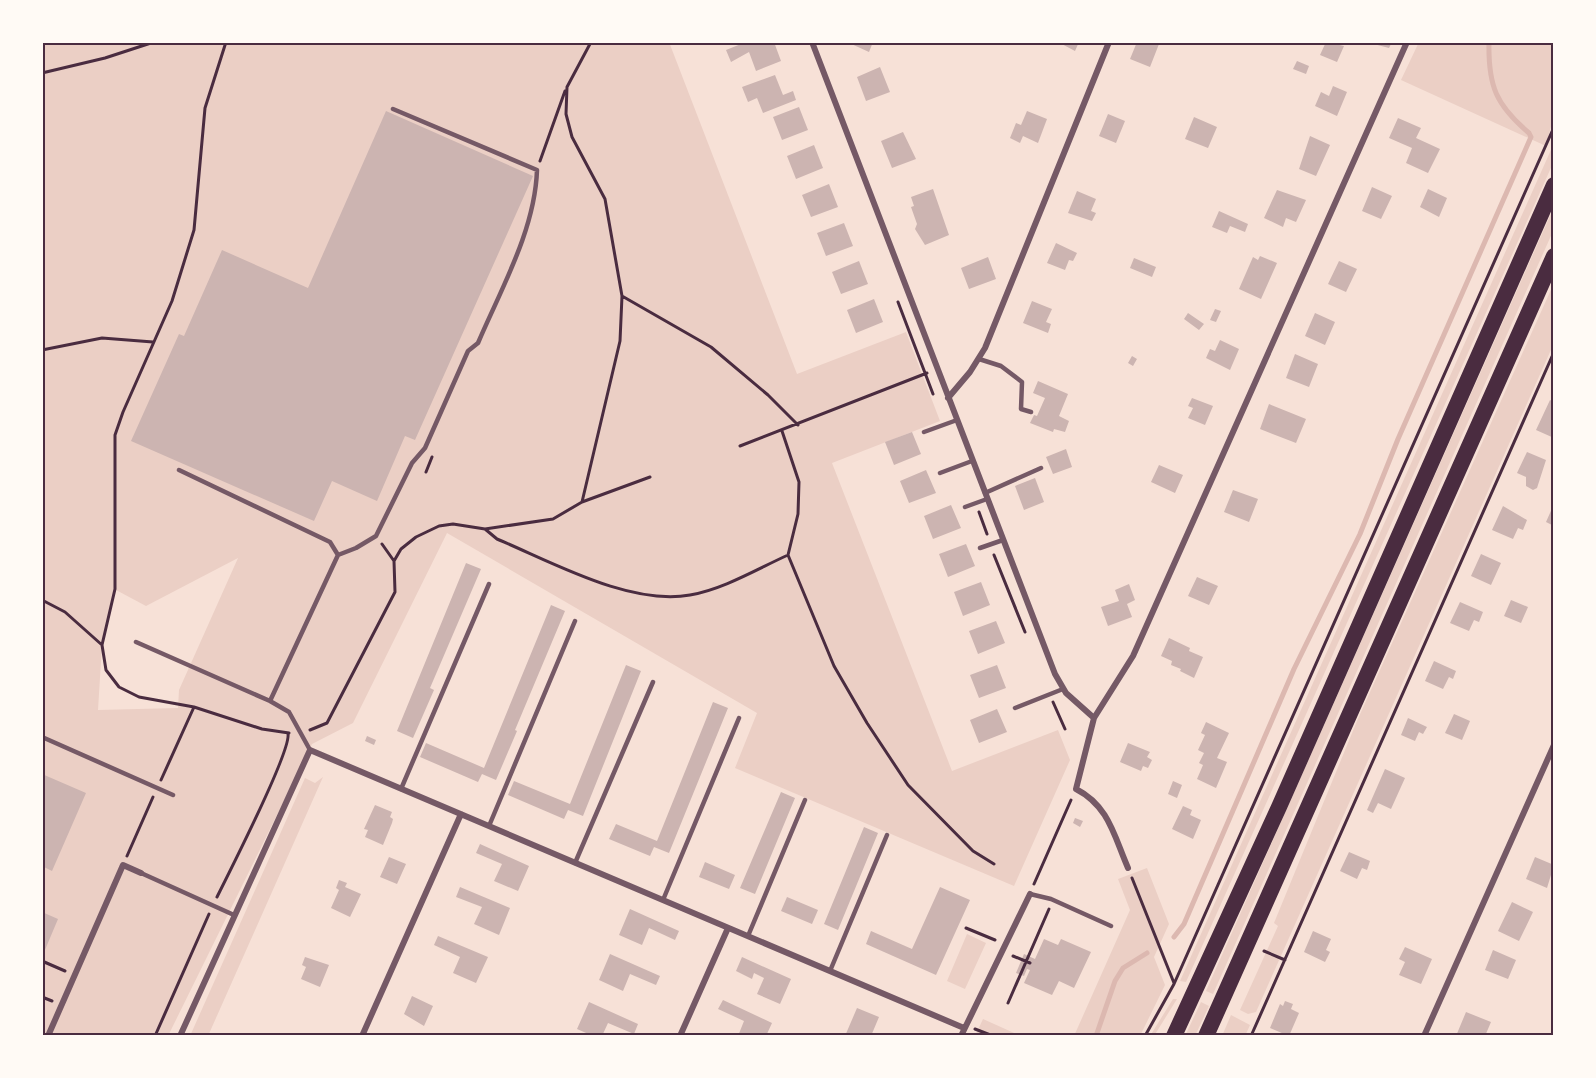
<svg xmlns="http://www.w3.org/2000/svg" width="1596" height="1078" font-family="'Space Grotesk',sans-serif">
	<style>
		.green { fill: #ebcfc5; fill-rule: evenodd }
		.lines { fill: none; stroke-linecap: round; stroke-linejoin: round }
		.stream { stroke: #dcb8b0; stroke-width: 5 }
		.building { fill: #ccb4b1 }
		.path { stroke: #4a2c40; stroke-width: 3 }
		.service { stroke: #755966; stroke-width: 4.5 }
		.minor { stroke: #755966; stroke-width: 6 }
		.trunk { stroke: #4a2c40; stroke-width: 16 }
		.neatline { fill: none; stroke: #4a2c40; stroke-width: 2 }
	</style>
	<rect width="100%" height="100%" fill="#f7e1d7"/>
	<path class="green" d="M42 42H669L797 374 906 332 940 421 832 463 952 771 1058 730 1070 760 1014 886 735 768 757 713 447 533 353 723 312 744 168 1036H42ZM238 558 179 690 178 708 98 710 102 645 116 590 146 606Z
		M1419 42H1554V115L1546 146 1401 80Z
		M1554 143V161L1186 982 1180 981Z
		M1554 207V229L1213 994 1206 991Z
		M1554 283V343L1256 1012 1248 1014 1240 1010 1278 926 1274 923 1357 721Z
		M323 777 208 1036H190L305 778 315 783Z
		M1147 868 1169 924 1154 957 1165 985 1140 1036H1074L1130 910 1118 879Z
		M967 934 986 943 965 989 947 981Z
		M1173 999H1177L1154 1036H1150Z
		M1201 1002 1209 1006 1195 1036H1185Z
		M1231 1015 1250 1025 1245 1036H1222Z
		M983 1019 1021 1036H975Z"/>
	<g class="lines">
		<path class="stream" d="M1174 937 1184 924 1294 669 1360 534 1398 439 1531 137 1529 133C1496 105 1488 86 1489 42
			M1096 1036 1115 981 1123 968 1147 953"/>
	</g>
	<path class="building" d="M746 42H774L781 61 756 71 749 52 731 62 726 50Z
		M847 42H873L869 52Z
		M1058 42H1079L1075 51Z
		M1137 42 1159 44 1150 67 1130 59Z
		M1326 42 1344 46 1337 62 1320 55Z
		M1366 42H1392L1389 48Z
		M1297 61 1309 66 1306 74 1293 69Z
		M880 67 890 92 866 101 857 77Z
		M775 75 783 95 793 91 796 100 763 113 757 98 748 102 742 87Z
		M1333 86 1347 92 1337 116 1315 106 1321 92 1329 96Z
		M799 107 808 130 782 140 773 117Z
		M386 111 533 176 415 440 405 436 377 501 332 481 314 521 131 441 179 334 184 336 222 250 308 288Z
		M1027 111 1047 119 1038 143 1023 136 1020 143 1010 138 1016 123 1021 125Z
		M1108 114 1125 121 1116 143 1099 136Z
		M1194 117 1217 127 1208 148 1185 139Z
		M1398 118 1421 128 1416 138 1440 149 1428 173 1406 163 1412 148 1389 138Z
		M903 132 916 159 892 168 881 141Z
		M1310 136 1330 145 1316 176 1299 169Z
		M814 145 823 168 796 179 787 156Z
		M829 184 838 207 811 217 802 195Z
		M1372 187 1392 196 1381 219 1362 211Z
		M933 189 949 235 925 245 915 229 917 224 911 207 914 206 911 197Z
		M1428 189 1447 198 1439 217 1420 207Z
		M1277 190 1306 200 1296 222 1286 218 1283 227 1264 218Z
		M1077 191 1096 199 1091 211 1096 213 1092 221 1068 213Z
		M1219 211 1248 224 1245 232 1230 226 1227 233 1212 227Z
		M844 223 853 246 826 256 817 233Z
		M1056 243 1077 253 1073 261 1069 260 1065 270 1047 263Z
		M1260 256 1277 263 1261 299 1239 289 1253 257 1258 260Z
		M988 257 996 279 969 289 961 268Z
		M1134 258 1156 267 1152 277 1130 268Z
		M859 261 868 284 841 294 832 272Z
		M1339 261 1357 269 1346 292 1328 284Z
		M874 299 883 322 856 333 847 310Z
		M1032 301 1052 309 1046 322 1051 324 1048 333 1023 323Z
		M1215 309 1221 311 1216 322 1210 320Z
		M1188 313 1204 324 1199 330 1184 319Z
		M1315 313 1335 322 1325 345 1305 336Z
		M1220 340 1239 349 1230 370 1206 358 1210 349 1215 351Z
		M1295 354 1318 364 1309 387 1286 378Z
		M1132 356 1137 359 1133 366 1128 363Z
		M1038 381 1068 394 1059 416 1069 421 1065 432 1054 429 1053 432 1030 423 1034 415 1037 416 1045 398 1033 393Z
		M1192 398 1213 406 1205 425 1188 418 1193 408 1188 406Z
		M1550 400 1554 402V438L1536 430Z
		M1269 404 1306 419 1296 443 1260 429Z
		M912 432 921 454 894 465 885 442Z
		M1066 449 1072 467 1053 474 1046 457Z
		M1527 452 1546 460 1537 488 1533 490 1526 486V477L1517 473Z
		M1159 465 1183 475 1175 493 1151 482Z
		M926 470 936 493 909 503 900 481Z
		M1035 478 1044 502 1024 510 1015 486Z
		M1233 490 1258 499 1249 522 1224 512Z
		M1554 504V526L1546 522Z
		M951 505 961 528 933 539 924 516Z
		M1503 506 1527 520 1523 530 1518 528 1513 539 1492 530Z
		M966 544 975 566 948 577 939 554Z
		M1481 554 1501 563 1491 585 1471 576Z
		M466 563 481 569 430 688 434 690 413 738 397 731Z
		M1197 577 1218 586 1209 605 1188 596Z
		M981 582 990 605 963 616 954 592Z
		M1129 584 1135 600 1127 604 1132 617 1108 626 1101 607 1119 601 1115 590Z
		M1511 600 1528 607 1521 623 1504 616Z
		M1460 602 1483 612 1479 622 1474 620 1469 631 1450 623Z
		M551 605 565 611 515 730 517 731 496 780 482 774 478 782 420 757 426 743 484 768Z
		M996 621 1005 643 978 654 969 631Z
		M1169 638 1190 648 1189 651 1203 657 1194 678 1180 671 1181 669 1171 665 1172 661 1161 656Z
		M1434 661 1456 671 1453 679 1449 677 1443 689 1425 681Z
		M626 665 641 671 583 816 568 810 564 819 508 795 514 781 570 804Z
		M997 665 1006 688 979 698 970 675Z
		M713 702 728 708 669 853 654 847 650 856 609 839 616 824 657 841Z
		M997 709 1007 732 979 743 970 720Z
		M1454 714 1470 721 1462 740 1445 733Z
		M1408 718 1427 727 1423 734 1419 732 1415 741 1401 735Z
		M1206 722 1229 733 1217 758 1227 762 1216 788 1197 779 1203 765 1199 763 1204 753 1198 750 1205 735 1201 733Z
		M367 736 376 740 374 745 365 741Z
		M1128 743 1150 752 1147 757 1152 760 1148 768 1143 766 1141 771 1120 762Z
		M1385 769 1405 778 1391 809 1378 803 1373 813 1367 810Z
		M42 774 86 793 52 871 42 866Z
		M1173 781 1182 785 1177 798 1168 794Z
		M781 792 795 798 755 894 740 888Z
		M375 805 392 812 390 817 393 819 392 823 383 845 365 837 368 830 364 829Z
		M1183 806 1192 810 1190 815 1201 820 1193 839 1172 829Z
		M1075 818 1083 821 1080 827 1073 823Z
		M864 827 878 833 838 930 824 924Z
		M480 844 529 866 518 891 494 881 502 864 476 853Z
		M1349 852 1370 861 1367 870 1362 868 1357 879 1340 871Z
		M389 857 406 864 397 884 380 877Z
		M1535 857 1554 865 1547 888 1526 879Z
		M705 862 735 875 729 889 699 877Z
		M339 880 347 883 345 887 361 894 350 917 331 908 339 890 336 888Z
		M460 887 510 908 499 935 474 924 482 907 456 897Z
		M940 887 970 900 936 975 866 944 871 931 912 949Z
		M787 897 818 910 812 924 781 911Z
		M1512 902 1533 912 1519 941 1498 931Z
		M630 909 679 931 675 940 649 928 642 945 619 935Z
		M42 912 58 919 42 957Z
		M1313 931 1331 939 1326 950 1330 952 1325 962 1304 952Z
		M438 936 488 957 476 983 453 973 460 957 434 945Z
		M1044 939 1058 945 1061 939 1091 952 1074 988 1059 981 1052 995 1024 983 1030 970 1027 969 1024 976 1016 973 1024 954 1035 959Z
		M1405 947 1432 959 1421 984 1399 975 1405 962 1399 959Z
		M1493 950 1516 960 1508 979 1485 970Z
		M610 954 660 976 656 985 630 974 623 991 599 980Z
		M305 957 329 965 320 987 301 979 306 967 302 965Z
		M742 957 791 979 780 1004 757 994 764 978 754 973 752 979 736 971Z
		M412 996 433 1006 424 1026 404 1014Z
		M723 1000 772 1023 766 1036H738L744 1021 718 1009Z
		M1285 1001 1293 1004 1291 1009 1299 1013 1289 1036 1270 1028 1280 1004 1283 1006Z
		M589 1002 638 1024 634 1034 608 1023 602 1036H593L577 1029Z
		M857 1008 879 1017 871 1036H845Z
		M1466 1012 1491 1022 1485 1036H1456Z"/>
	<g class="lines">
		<path class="path" d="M42 73 105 58 154 42
			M540 161 565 91
			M622 296 711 347 768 395 798 425
			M898 302 933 394
			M42 350 102 338 153 342
			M782 431 799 482 798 514 788 555 834 666 867 723 908 785 973 851 994 864
			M740 446 927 373
			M426 472 432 457
			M582 502 650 477
			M979 512 987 534
			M485 529 497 539C552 562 630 606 690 595 724 589 757 569 788 555
			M994 555 1025 632
			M394 561 401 549 416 537 439 526 453 524 485 529 553 519 582 502 620 341 622 296 605 199 572 137 566 114 567 87 591 42
			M42 600 65 612 102 645
			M1053 702 1065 729
			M194 707 139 697 119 687 106 670 102 645 115 589V435L123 412 172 301 194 230 205 108 226 42
			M310 730 327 723 395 592 394 561 382 544
			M161 780 194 707 262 729 289 733
			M127 856 153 797
			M1132 878 1174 983
			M1034 884 1071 800
			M217 897C229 873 291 751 288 734
			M966 928 995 940
			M1264 951 1285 960
			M1013 956 1030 963
			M42 961 65 971
			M42 997 52 1001
			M1008 1003 1049 909
			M975 1029 993 1036
			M155 1036 209 914
			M1145 1036 1174 984 1554 127
			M1251 1036 1554 352"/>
		<path class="service" d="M979 359 1001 366 1022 382 1021 409 1031 412
			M924 432 957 420
			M179 470 330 542 338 555
			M940 473 972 461
			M985 493 1041 468
			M965 507 987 499
			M980 548 1003 540
			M136 642 270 701 289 712 310 750
			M270 701 338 555 356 548 376 536 412 463 425 448 468 351 478 343C501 289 535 230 537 170L393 109
			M1015 708 1063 689
			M42 737 173 795
			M401 789 489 584
			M489 826 575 621
			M575 863 653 682
			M141 873 234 915
			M1030 894 1051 899 1111 926
			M663 900 739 718
			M748 936 805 800
			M830 971 887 835"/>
		<path class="minor" d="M812 42 1055 674 1066 693 1094 718
			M948 398 970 372 985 348 1109 42
			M1128 868C1114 836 1109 806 1076 789L1094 718 1133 656 1407 42
			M48 1036 123 865 141 873
			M180 1036 310 750 964 1028
			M362 1036 461 814
			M680 1036 728 928
			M961 1036 1030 894
			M1424 1036 1554 745"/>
		<path class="trunk" d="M1174 1036 1279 807 1554 185
			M1206 1036 1554 256"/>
	</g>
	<rect width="1596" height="1078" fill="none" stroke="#fffaf5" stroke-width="87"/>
	<rect x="44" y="44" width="1508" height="990" class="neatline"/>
</svg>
